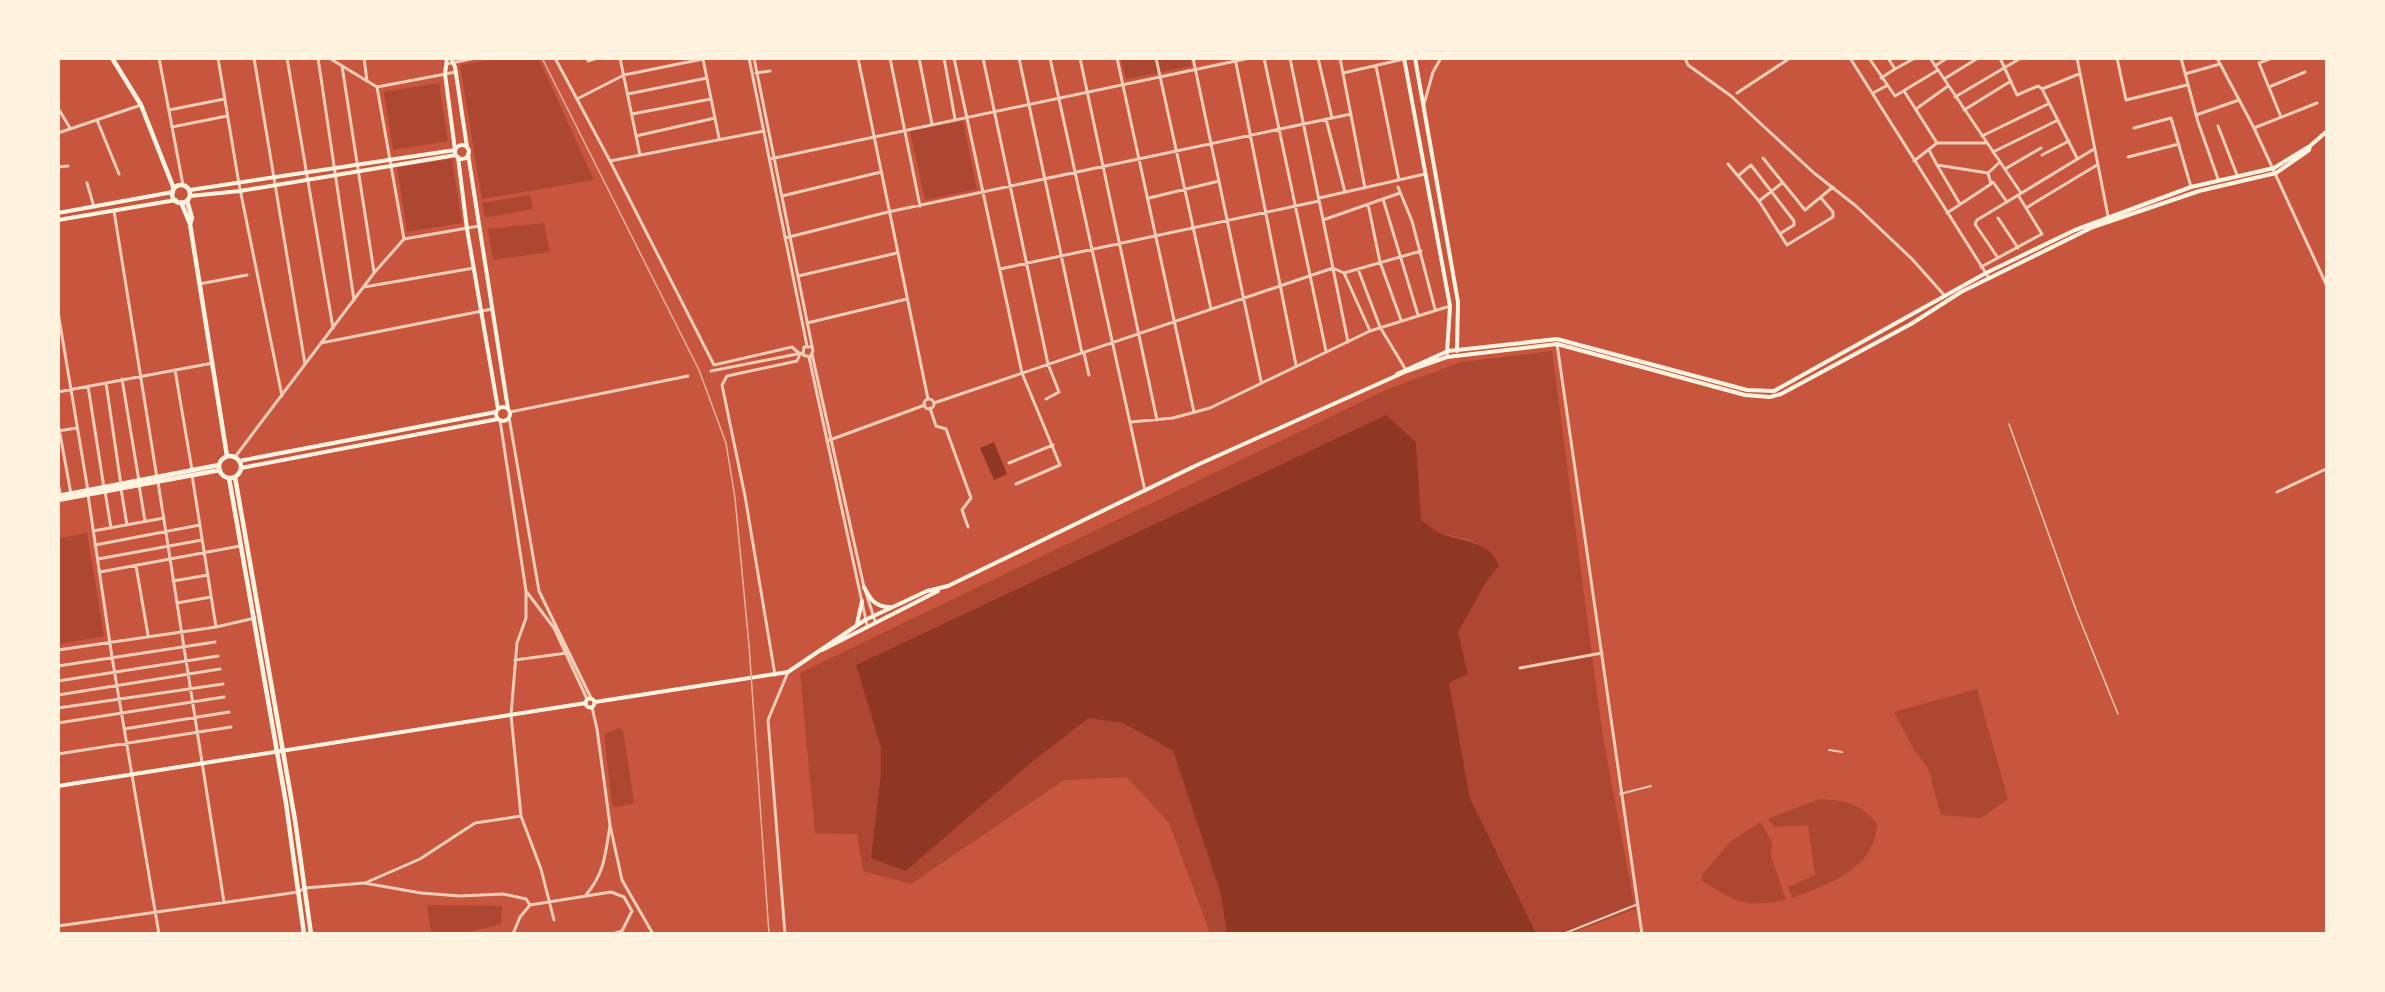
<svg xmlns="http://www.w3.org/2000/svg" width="2385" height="992" font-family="Barlow,sans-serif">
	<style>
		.green { fill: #ae4732 }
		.water { fill: #8f3625 }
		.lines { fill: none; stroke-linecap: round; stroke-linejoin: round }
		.service { stroke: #f1ccb7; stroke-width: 1.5 }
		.pedestrian { stroke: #f1ccb7; stroke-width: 2 }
		.minor { stroke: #f1ccb7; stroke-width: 3 }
		.tertiary { stroke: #f1ccb7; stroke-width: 3 }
		.secondary { stroke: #fff3e0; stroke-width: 4 }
		.primary { stroke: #fff3e0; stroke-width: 4.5 }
		.rail { stroke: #e9b49f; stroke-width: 1.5 }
	</style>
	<rect width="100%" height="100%" fill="#c8553d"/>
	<path class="green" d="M502 58 539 59 594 180 482 199 460 65Z
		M1121 59H1190L1192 66 1126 79Z
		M439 83 448 141 393 150 384 92Z
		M963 121 977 189 925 200 910 131Z
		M452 159 462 223 407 232 397 167Z
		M530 195 533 209 485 218 482 203Z
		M544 223 550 252 493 260 488 229Z
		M1552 351 1602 731 1635 909 1572 933H1536L1470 798 1449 683 1468 674 1458 632 1488 579 1499 566 1473 541 1440 533 1421 520 1416 442 1386 415 856 665 881 748V773L906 871 1032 762 1089 718 1123 723 1173 751 1220 893 1227 933H1210L1169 823 1127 777 1064 780 911 884 863 871 857 834 815 833 800 673 1386 390 1461 362Z
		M59 532 60 538 87 533 104 636 59 644Z
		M1977 689 2008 799 1981 818 1941 815 1928 768 1914 750 1894 712Z
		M619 728 623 731 634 801 632 804 615 807 612 805 604 734Z
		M1819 799C1844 800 1861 803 1877 824 1875 869 1829 884 1792 898L1788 887 1815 875 1808 825 1774 827 1768 819Z
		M1761 822 1772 843 1771 856 1786 900C1743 908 1738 903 1702 881V875L1731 841Z
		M427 905 502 906 501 924 465 933H431Z"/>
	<path class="water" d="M1386 415 1416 442 1421 520C1427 524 1434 530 1440 533 1461 542 1490 540 1499 566L1488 579 1458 632 1468 674 1449 683 1470 798 1536 933H1227L1220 892 1173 751 1123 723 1089 718 1032 762 906 871 871 858 881 773V748L856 665Z
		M994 442 1007 474 994 480 980 448Z"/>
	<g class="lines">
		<path class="service" d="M2009 424 2076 610 2118 714"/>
		<path class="pedestrian" d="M1829 750 1842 752
			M1620 794 1651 786
			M1563 934 1638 904"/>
		<path class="minor" d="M218 58 239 184 282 396
			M254 58 305 364
			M287 58 333 328
			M318 58 354 300
			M364 58 367 81
			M555 58 610 161 764 131
			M620 58 640 155
			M858 58 928 399
			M890 58 920 206
			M919 58 932 124
			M944 58 955 119
			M954 58 1022 373 1060 465 1016 484
			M983 58 1048 364 1059 392 1046 399
			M1019 58 1082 353
			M1050 58 1145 491
			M1080 58 1157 420
			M1117 58 1194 412
			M1156 58 1211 309
			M1193 58 1261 381
			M1235 58 1296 365
			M1264 58 1326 351
			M1290 58 1348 342
			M1318 58 1332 118
			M1340 58 1365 188
			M1685 58 1688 65 1731 96 1814 173 1856 206 1912 259 1945 296
			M1850 58 1989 278
			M1869 58 1895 96 1938 70
			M1888 58 1895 69 1915 58
			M1930 58 2021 193
			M2000 58 2017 95 2038 86 2041 88
			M2077 58 2108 216
			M2117 58 2126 100 2187 85
			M2181 58 2198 122 2218 179
			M2272 58 2259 63 2281 117
			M588 61 597 58
			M342 66 374 272
			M1376 66 1399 180
			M1935 66 1947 58
			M756 73 770 71
			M1343 73 1404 59
			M2185 74 2220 64
			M1881 78 1895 69
			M1944 79 1978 58
			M377 87 404 239
			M2269 87 2305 72
			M1904 91 1937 143
			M1737 93 1790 58
			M1873 93 1886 86
			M628 94 707 78
			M1955 97 2021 58
			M577 99 624 75 703 59 719 138
			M1424 104 1433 72 1441 58
			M58 108 70 128
			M1916 109 1948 86
			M169 110 224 99
			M1964 110 2011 81
			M632 114 711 99
			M2196 115 2239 100
			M1326 119 1345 192
			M97 120 119 174
			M2218 126 2237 175
			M172 127 227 116
			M2134 128 2171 118 2191 187
			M2254 128 2317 103
			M58 133 141 105
			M636 136 715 118
			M1982 136 2048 104
			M1929 150 1937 165 1988 173 2000 162
			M1993 152 2058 120
			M2042 155 2069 141
			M2128 157 2179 144
			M1763 158 1805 210 1833 187
			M2077 158 2042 89 2079 74
			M610 161 714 365 792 347 800 354 797 361 727 376 722 385 745 496 775 675
			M1914 161 1937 143H1987
			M1728 164 1759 201 1787 245 1833 217V212L1821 198
			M1937 165 1960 204
			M58 167 68 166
			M2005 169 2041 148
			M1739 175 1751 165 1794 221V225L1781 233
			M1993 182 2007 202
			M87 183 94 207
			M1398 187 1412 221 1435 309
			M782 196 881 172
			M1149 198 1219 181
			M1319 198 1425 174
			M1383 199 1418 315
			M1759 201 1782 183
			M1368 204 1380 262 1401 320
			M2026 208 2097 165
			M114 211 157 478
			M1947 213 1991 184 1988 173
			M1998 218 2018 248
			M1323 220 1400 193
			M785 238 888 212 1351 114
			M1998 258 1975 224 1977 220 2094 149
			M1981 267 2042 234 2018 195
			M1000 269 1319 201
			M1358 269 1380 327 1406 370
			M1344 273 1421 251
			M798 276 897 253
			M199 284 247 275
			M364 287 474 268
			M58 312 88 491
			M807 323 907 299
			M321 343 492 309
			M1084 353 1089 375
			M175 370 192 470
			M122 379 139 481
			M106 383 121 485
			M88 386 104 488
			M58 392 213 363
			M924 404a5 5 0 1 1 10 0a5 5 0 1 1-10 0Z
			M934 403 1333 268 1344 273 1370 331
			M930 408 936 426 946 429 971 498 962 510 968 527
			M1131 422 1173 418 1210 408 1370 331 1450 306
			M58 423 71 494
			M58 431 77 428
			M827 441 925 405
			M1009 463 1053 445
			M192 475 216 627
			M158 482 224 902
			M58 483 61 496
			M139 485 145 521
			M121 489 127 525
			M105 491 111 528
			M2277 492 2326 469
			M88 495 112 657 159 934
			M93 531 164 518
			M95 545 200 525
			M98 559 202 540
			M136 566 148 635
			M100 572 240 546
			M173 581 208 575
			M526 592V618L517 643 511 715 521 816 541 869 554 920
			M177 603 211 597
			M58 650 216 627 255 618
			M515 660 567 653
			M58 666 215 642
			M1520 668 1602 653
			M58 681 218 656
			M58 695 220 669
			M58 708 223 684
			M58 723 224 697
			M124 729 229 712
			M58 754 231 727
			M365 883 420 859 475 823 521 816
			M586 895C605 872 605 855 610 826
			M58 926 298 892 305 888 364 883 421 893 460 896 503 894 526 899 530 905
			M513 934 520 917 530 905 611 892 624 897 632 911 622 931 612 934"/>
		<path class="tertiary" d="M159 58 183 185
			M329 58 377 87 456 72
			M749 58 807 346
			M754 58 813 351 810 357 803 355 804 347H811
			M2217 58 2254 128 2326 284
			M447 64 475 58
			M770 159 1250 58
			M1557 344 1642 934
			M812 354 864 587
			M809 357 867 625
			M711 371 802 353
			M510 412 688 376
			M509 417 539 591 591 698
			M500 420 526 591 554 628 587 699
			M235 457 374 273 404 239 479 226
			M866 593 875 621
			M592 707 597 729 610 825 622 880 653 934
			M785 934 768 720 788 672"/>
		<path class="secondary" d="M451 58 455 67 467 147
			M1404 58 1450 306 1447 353
			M1415 58 1458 302 1457 351
			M455 152a7 7 0 1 1 14 0a7 7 0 1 1-14 0Z
			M468 154 508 409
			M458 157 467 229 498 409
			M190 190 455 150 445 74 447 58
			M190 196 240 191 456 155
			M58 213 173 192
			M58 220 176 200
			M1397 374 1448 351 1557 339 1747 390 1774 391 1986 273 2075 230 2191 187 2274 168 2310 146
			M496 414a7 7 0 1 1 14 0a7 7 0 1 1-14 0Z
			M239 461 496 412
			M241 468 498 419
			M864 587C870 599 875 607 890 607
			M857 624 862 601
			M822 650 938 591
			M585.5 703a4.5 4.5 0 1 1 9 0a4.5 4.5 0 1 1-9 0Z
			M595 702 788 672 865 620 927 591 948 586 1197 465 1407 371 1447 357 1557 344 1745 395 1770 397 1781 394 1911 324 1961 292 2093 227 2199 191 2276 173 2309 150 2310 146 2326 132
			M58 786 586 703"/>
		<path class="primary" d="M112 58 141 105 174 189
			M172 194a9 9 0 1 1 18 0a9 9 0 1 1-18 0Z
			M187 201 192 218 190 224
			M181 202 190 224 227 456
			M219 467a11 11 0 1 1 22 0a11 11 0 1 1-22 0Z
			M235 477 295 820 311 934
			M229 478 286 803 304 934
			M58 496 219 465
			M58 500 220 470"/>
		<path class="rail" d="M542 58 699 370 726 443 735 498 749 645 769 934"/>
	</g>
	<rect width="2385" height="992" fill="none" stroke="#fff3e0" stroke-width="120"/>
</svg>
